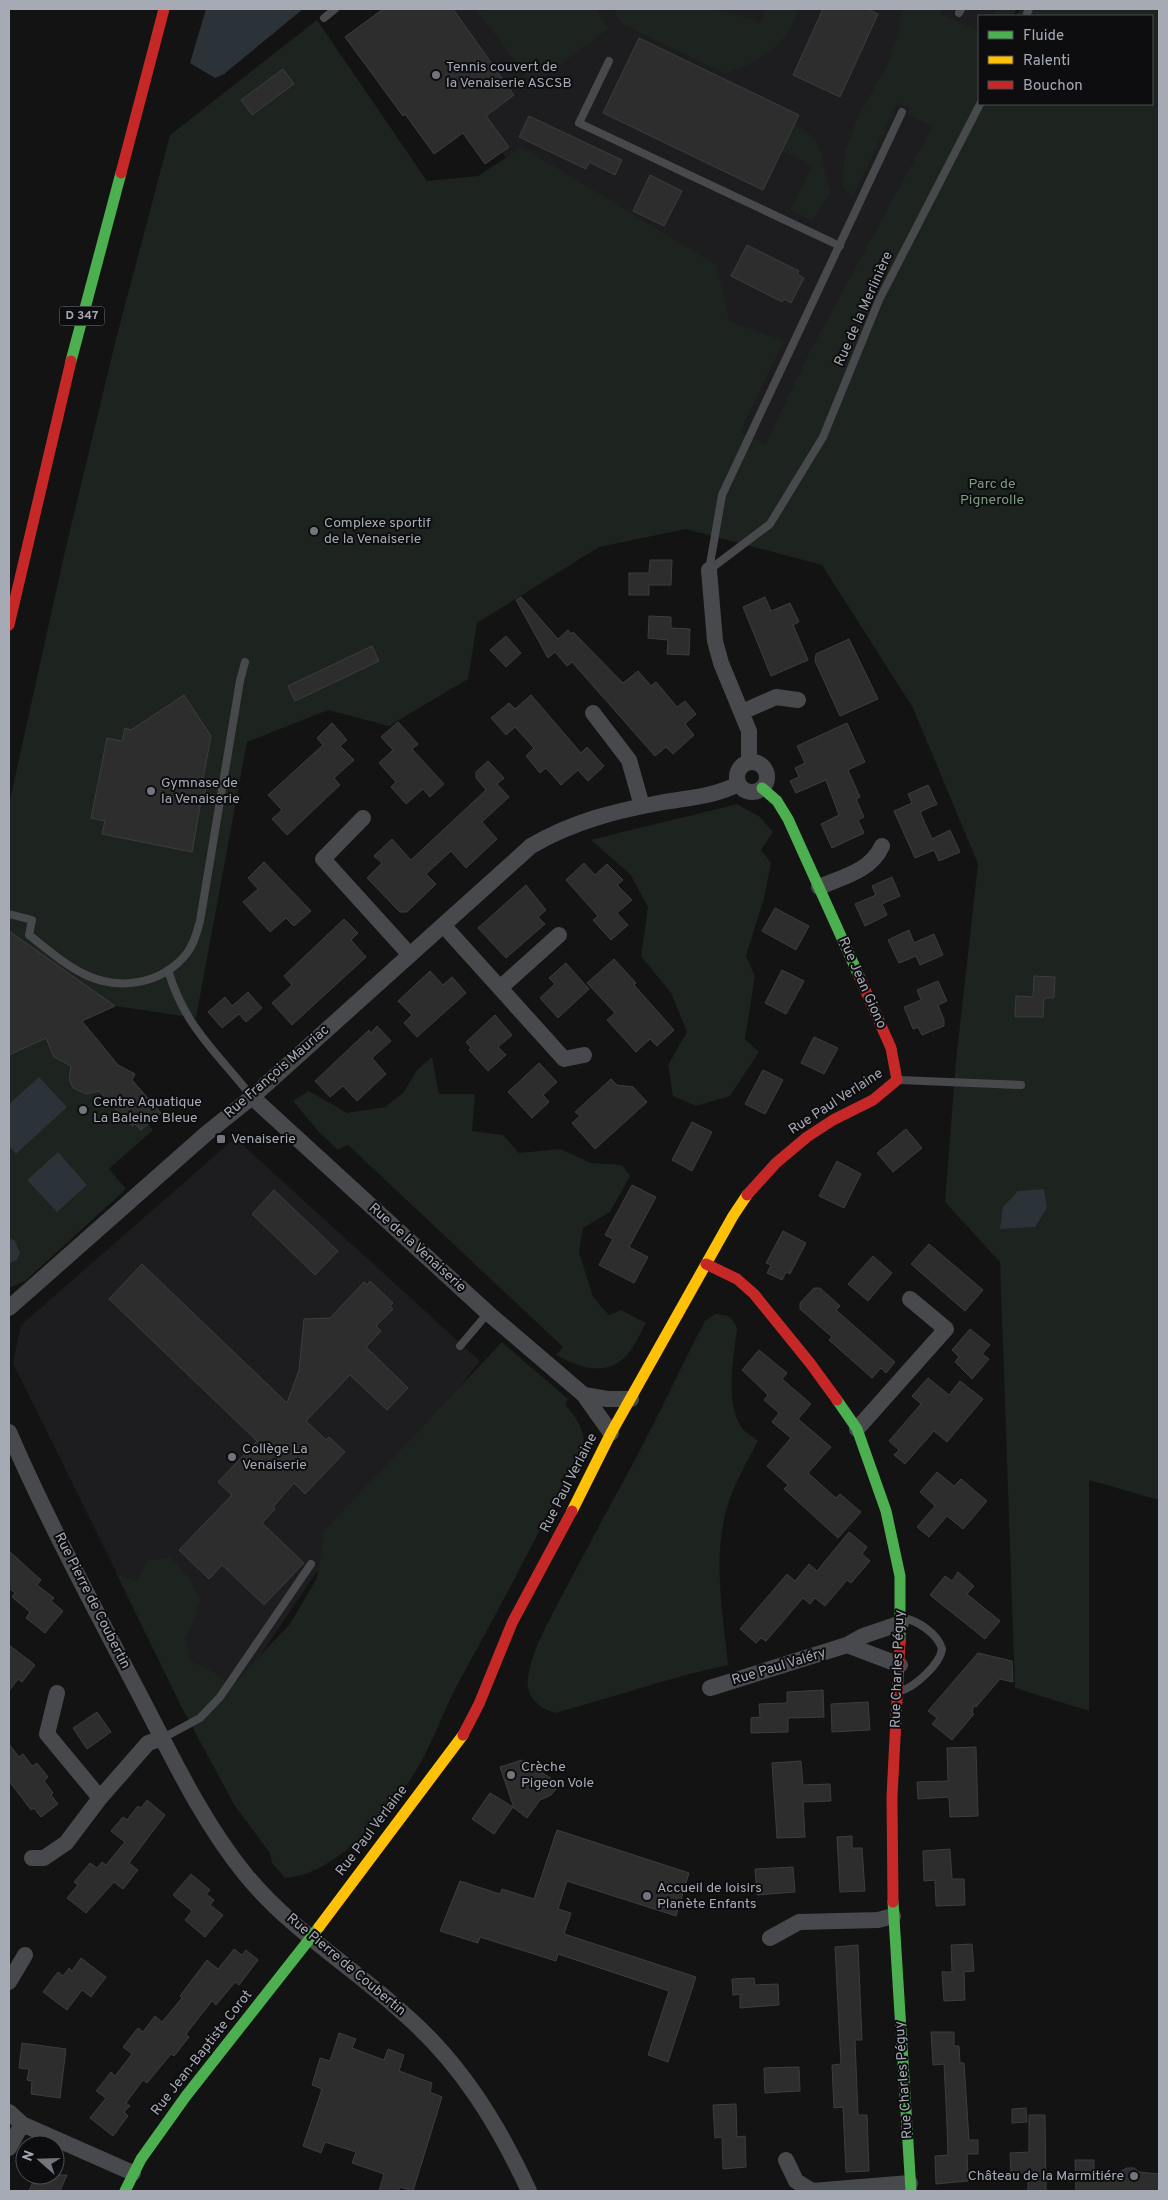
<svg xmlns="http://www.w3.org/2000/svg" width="1168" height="2200" font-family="Overpass,sans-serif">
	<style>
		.built { fill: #1d1d1f }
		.green { fill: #1d231e }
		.water { fill: #2b3238 }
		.building { fill: #2d2d2e; stroke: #3c3d3f }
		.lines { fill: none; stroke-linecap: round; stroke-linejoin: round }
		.lane { stroke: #48494c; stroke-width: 8 }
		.street { stroke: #48494c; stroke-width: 16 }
		.fast { stroke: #4caf50; stroke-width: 11 }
		.slow { stroke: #ffc107; stroke-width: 11 }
		.jam { stroke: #c62828; stroke-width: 11 }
		.poi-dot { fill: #72757c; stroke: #0d0d0f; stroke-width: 2 }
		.labels { text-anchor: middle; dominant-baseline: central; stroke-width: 4; stroke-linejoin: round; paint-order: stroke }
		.shield { fill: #0d0d0f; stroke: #777b82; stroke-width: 1 }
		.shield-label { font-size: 12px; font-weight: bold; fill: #a5aab4 }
		.poi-label { font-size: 14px; fill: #a5aab4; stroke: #0d0d0f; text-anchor: start }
		.street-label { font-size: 14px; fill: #a5aab4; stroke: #0d0d0f }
		.park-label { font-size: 14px; fill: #7d9e7e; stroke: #0d0d0f }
	</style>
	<rect width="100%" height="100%" fill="#131313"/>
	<path class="built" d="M453 9H1017L1013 16H979V82L788 476 732 449 602 288 502 152 486 116 514 95Z
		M235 1138 480 1361 330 1552 201 1744 13 1363 21 1325Z"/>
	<path class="green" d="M476 9H595L609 28 533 85Z
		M614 9H715L761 22 765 9H798C790 44 757 65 724 73L624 25 617 17Z
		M902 9H942L940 14 979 31V104H1152V16H1016L1021 9H1159V1500L1089 1480V1711L1015 1688 1000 1262 945 1202 956 1061 978 864 913 708 822 565 686 529 599 547 477 623 468 679 389 726 328 710 247 742 196 1018 115 1006 82 1021 118 1065 135 1074 132 1080 161 1113 148 1124 153 1130 109 1169 126 1189 25 1281 9 1288V804L65 551 116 339 170 135 317 20 427 181 478 176 522 147 717 265 729 321 784 341 740 432 765 444 810 351 932 127 908 114 910 109 898 103 852 198 842 185 845 152 858 116 889 62 897 36Z
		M995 9H1017L1013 16H991Z
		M794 125C831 142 818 160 831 192L812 221 790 210 812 165 782 151Z
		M737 804 760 817 773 832 761 850 771 863 764 898 746 956 755 976 745 1039 759 1052 730 1096 696 1106 673 1096 668 1065 687 1032 671 993 641 956 648 907 630 874 591 840C639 827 688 817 737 804Z
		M432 1057 439 1094H475L472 1131 503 1135 519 1153 560 1149 591 1163 622 1165 630 1176 610 1212 583 1228 579 1252 593 1297 609 1315 621 1310 646 1323C640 1334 634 1348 625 1357 605 1377 577 1367 556 1355L563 1347 348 1145 338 1150 318 1131 293 1101 309 1091 347 1113 385 1107 403 1093 417 1070Z
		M715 1314C726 1314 733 1317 737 1328 734 1358 725 1397 740 1425 743 1431 752 1436 758 1441 746 1463 733 1486 726 1511 713 1560 723 1615 728 1665 669 1677 613 1698 555 1713 538 1708 525 1696 528 1678 531 1651 551 1617 563 1594 585 1552 608 1509 631 1467 657 1419 679 1370 705 1321Z
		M502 1342 568 1399 565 1405C575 1416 582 1425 584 1441 544 1525 500 1607 455 1689 440 1719 429 1753 410 1780 383 1818 334 1875 285 1878L272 1863 270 1853 235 1806 182 1708 117 1575 137 1581 147 1561 171 1557 189 1578 200 1600 192 1626 185 1638 190 1661 209 1669 228 1683 238 1679 290 1624 317 1578 324 1531Z"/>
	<path class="water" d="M206 9H303L224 74 215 78 190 63Z
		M39 1077 67 1107 16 1154 9 1146V1104Z
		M58 1152 87 1185 57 1212 27 1180Z
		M1044 1189 1047 1208 1035 1227 1000 1229 1003 1207 1018 1191Z
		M10 1238 15 1241 20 1253 17 1260 9 1263Z"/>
	<path class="building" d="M383 9H453L514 95 486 116 509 147 485 164 463 133 434 154 405 114 403 116 345 37Z
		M823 9H868L878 14 840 97 793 75Z
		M639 38 799 115 763 190 603 113Z
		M283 69 294 84 252 115 241 100Z
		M529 116 622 160 615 175 589 162 586 169 519 137Z
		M650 175 682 191 664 226 633 211Z
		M747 245 799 271 797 274 804 278 791 303 784 299 782 302 731 276Z
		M650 560H672L671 585H649V595H629V573H649Z
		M521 597 558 639 568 630 571 634 573 632 623 683 638 671 651 686 656 682 677 707 685 701 696 714 685 724 694 735 673 754 666 747 655 756 572 662 567 666 555 652 548 658 516 600Z
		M765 597 771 611 790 603 799 622 793 625 808 660 771 676 743 607Z
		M649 616 671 617V628L690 629 689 655 667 654 668 640 648 638Z
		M506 636 521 653 506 667 490 650Z
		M849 639 878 699 840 716 815 661 816 654Z
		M372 646 379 661 295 701 288 686Z
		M184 695 211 736 203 779 208 780 203 802 201 801 192 852 102 834 105 821 91 818 107 738 122 741 125 728 131 730Z
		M531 695 581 753 587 747 604 766 588 781 578 770 561 785 546 768 540 773 526 756 534 748 515 727 506 735 491 718 509 703 515 709Z
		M398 722 418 744 412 749 444 784 430 797 423 789 406 804 391 787 396 782 379 763 393 750 381 737Z
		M332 723 347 740 340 746 354 760 334 778 340 785 287 835 272 819 282 810 268 795 323 745 317 738Z
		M847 723 865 762 848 770 860 797 856 799 864 817 858 820 864 833 832 848 821 824 839 815 826 780 796 793 790 781 799 777 795 768 805 763 797 746Z
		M488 761 504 778 497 784 509 797 482 822 497 839 466 868 451 851 426 874 436 884 407 912H400L367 878 382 863 374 856 392 839 411 860 486 790 476 778V772Z
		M928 785 937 804 920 812 932 839 950 830 960 852 939 861 934 850 915 858 894 811 912 803 908 794Z
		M264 862 311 911 294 926 286 918 270 932 243 902 258 889 248 878Z
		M584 863 595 875 607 864 623 880 617 885 632 900 617 913 628 925 611 940 593 920 598 916 566 880Z
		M892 877 900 896 882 904 887 915 865 926 855 904 876 895 872 886Z
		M526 885 546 910 538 917 545 924 506 958 478 928Z
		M775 908 809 926 796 950 762 931Z
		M344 919 358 933 351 940 366 957 292 1025 272 1003 292 985 284 976Z
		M909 930 914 943 934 934 943 955 920 965 916 956 899 963 888 940Z
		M9 931 115 1006 82 1021 118 1065 135 1074 132 1080 161 1113 141 1130 135 1124 132 1126 99 1091 86 1094 73 1088 69 1079 71 1066 54 1057 46 1038 9 1055Z
		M614 959 636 983 634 985 674 1030 657 1046 650 1039 636 1052 607 1020 615 1013 587 983Z
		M566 963 589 989 558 1018 540 998 555 984 549 978Z
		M782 970 804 981 786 1014 765 1003Z
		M430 971 443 985 452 977 466 993 417 1037 404 1023 412 1015 398 1001Z
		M1034 976 1055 977 1054 998H1044L1043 1017H1015L1016 996 1033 997Z
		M938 981 947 1001 938 1005 944 1020V1026L922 1035 918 1027 913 1029 904 1007 921 1000 917 990Z
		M248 992 262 1008 246 1022 239 1014 222 1028 208 1012 225 997 232 1006Z
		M495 1015 512 1035 498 1047 506 1055 488 1071 469 1050 471 1048 466 1042Z
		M377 1026 391 1041 372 1058 386 1074 357 1101 343 1086 330 1097 315 1081 369 1030 371 1033Z
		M814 1037 838 1048 824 1074 801 1063Z
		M539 1063 557 1082 543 1095 549 1102 532 1118 508 1092Z
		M763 1070 783 1080 765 1114 745 1104Z
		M611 1079 617 1085 633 1087 647 1102 595 1149 572 1123 580 1116 575 1112Z
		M692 1122 712 1132 692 1171 672 1160Z
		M906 1129 922 1148 893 1172 877 1153Z
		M837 1161 861 1174 844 1208 819 1196Z
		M632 1185 656 1197 629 1247 648 1257 634 1283 599 1265 613 1239 605 1235Z
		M274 1190 338 1251 315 1275 252 1214Z
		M783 1231 806 1243 790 1274 786 1272 782 1280 767 1273 771 1265 766 1263Z
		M929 1244 983 1290 965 1311 911 1264Z
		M873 1256 892 1273 868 1301 848 1284Z
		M142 1264 287 1403 299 1370 304 1319 330 1318 364 1282 367 1285 370 1281 393 1303 390 1306 393 1309 376 1326 381 1331 366 1347 408 1388 387 1410 350 1375 306 1421 326 1440 329 1437 345 1452 305 1494 294 1483 273 1507 275 1509 262 1523 304 1563 264 1605 222 1565 209 1579 179 1550 232 1495 218 1482 257 1441 109 1299Z
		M814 1288H820L840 1306 836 1310 895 1362 886 1373 881 1368 872 1378 829 1340 832 1337 800 1309V1303Z
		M970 1329 990 1345 982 1354 989 1359 972 1379 955 1362 959 1357 952 1350Z
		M759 1350 787 1373 782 1379 811 1404 798 1419 831 1447 808 1473 836 1498 840 1494 861 1512 838 1538 784 1489 788 1485 767 1466 791 1438 772 1422 779 1413 764 1400 768 1395 742 1370Z
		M928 1378 949 1395 960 1381 983 1399 947 1442 934 1431 905 1464 894 1455 899 1450 889 1441 921 1404 912 1396Z
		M937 1472 954 1486 961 1479 987 1501 963 1529 947 1516 929 1537 917 1527 935 1506 920 1492Z
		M849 1532 867 1547 862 1554 870 1561 851 1583 847 1580 825 1606 815 1598 810 1604 803 1598 766 1641 761 1638 756 1643 740 1629 787 1574 795 1581 809 1564 817 1571Z
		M9 1551 41 1580 37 1585 54 1598 51 1601 63 1611 45 1633 26 1618 30 1612 12 1597 15 1593 9 1588Z
		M958 1572 974 1586 967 1594 1000 1621 985 1639 930 1595 945 1576 952 1581Z
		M9 1645 35 1665 22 1682 18 1679 9 1691Z
		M978 1653 1012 1661 1013 1682 1000 1679 976 1707 974 1705 972 1712 974 1714 952 1740 932 1724 937 1718 928 1711Z
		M823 1690 824 1717 788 1718V1732L751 1733V1718L760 1717 759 1704 787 1703V1692Z
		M868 1702 870 1730 832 1732 831 1704Z
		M97 1712 111 1732 87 1749 73 1728Z
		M9 1744 19 1757 23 1754 32 1766 37 1763 48 1777 44 1781 53 1793 51 1795 58 1804 41 1817 34 1808 31 1810 9 1781Z
		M976 1747 978 1816 950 1817 949 1797 918 1799 917 1782 948 1781 947 1748Z
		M522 1760 560 1784 551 1795 540 1800 527 1818 514 1808 500 1767Z
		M801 1761 803 1785 830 1784 831 1801 803 1802 805 1837 777 1838 772 1763Z
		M490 1793 513 1807 494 1834 472 1819Z
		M147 1800 165 1815 129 1863 138 1870 123 1889 114 1882 86 1913 67 1898 78 1885 74 1882 90 1863 97 1868 102 1862 106 1865 125 1842 111 1831 123 1817 127 1820 138 1806 141 1808Z
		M557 1830 689 1873 676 1916 567 1881 558 1909 571 1913 564 1934 696 1977 668 2062 648 2055 669 1991 558 1954 556 1961 480 1937 478 1943 440 1931 460 1881 500 1894 502 1889 534 1899Z
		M852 1836V1848H862L865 1891 840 1892 837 1837Z
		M950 1849 952 1879H964L965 1905 936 1906 935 1880 924 1881 923 1851Z
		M793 1867 795 1892 757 1895 755 1869Z
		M191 1874 210 1890 206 1894 214 1900 210 1905 223 1915 205 1937 185 1920 192 1911 173 1895Z
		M972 1944 974 1971 964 1972 965 2000 944 2001 942 1972H952L951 1945Z
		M858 1945 862 2040H855L858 2115H867L869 2171 846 2172 843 2107 834 2108 832 2065 841 2064 835 1947Z
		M234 1949 242 1955 246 1950 258 1960 239 1985 235 1982 216 2005 212 2001 186 2034 189 2037 174 2056 171 2054 147 2083 143 2080 126 2103 130 2106 124 2112 128 2116 113 2136 90 2118 106 2098 96 2091 111 2072 115 2076 132 2054 123 2047 138 2028 143 2032 155 2016 162 2022 182 1998 180 1996 207 1960 218 1969Z
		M81 1958 106 1977 91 1997 82 1990 67 2010 43 1992 58 1972 63 1976 69 1968 72 1971Z
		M754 1978 755 1985 778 1984 779 2005 740 2008V1994L733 1995 732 1979Z
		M931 2032H954V2046H959L960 2063H964L969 2140H978V2154H967L968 2181 936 2184 935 2156 948 2155 947 2124 944 2064 933 2065Z
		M339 2033 356 2039 352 2048 384 2060 388 2049 404 2055 399 2071 432 2083 430 2092 442 2097 413 2191 400 2187 398 2191H379L384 2174 352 2163 356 2152 325 2142 321 2153 303 2146 322 2089 312 2085 320 2058 330 2061Z
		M22 2043 66 2049 60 2098 31 2094 32 2081 27 2080 29 2069 19 2068Z
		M799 2067 800 2091 765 2093 764 2068Z
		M736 2104 737 2137 745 2136 746 2167 723 2169 722 2137 715 2138 713 2105Z
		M1026 2108 1027 2122 1012 2123V2109Z
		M1029 2115H1045L1046 2191H1028V2173H1011L1010 2153 1029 2152Z
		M1075 2160H1094V2174L1117 2173 1127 2168H1134L1139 2172 1159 2174V2191H1076Z
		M36 2175H67L60 2191H29Z"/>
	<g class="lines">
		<path class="lane" d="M959 13 961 9
			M1026 16 1029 9
			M324 18 335 9
			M609 61 579 123 840 246
			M709 570 770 524 823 437 879 300 980 104
			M709 570 722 495 902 112
			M9 914 32 920 29 935C47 949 66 966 86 975 120 991 163 984 187 953 194 944 197 932 200 921L240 681 245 662
			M168 970C185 1028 217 1052 252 1097
			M899 1080 1021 1085
			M460 1346 488 1313
			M900 1691C914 1688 940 1664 942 1649 938 1634 918 1621 904 1618
			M163 1738 200 1718 220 1697 311 1564"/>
		<path class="street" d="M709 570 715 641 721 663 749 731V762
			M742 712 776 697 798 700
			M593 713 629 760 642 806
			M737 777a15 15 0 1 1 30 0a15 15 0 1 1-30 0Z
			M363 818 323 859 410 955
			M819 887C842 877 871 871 882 846
			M444 926 564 1059 584 1055
			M500 988 559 935
			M252 1097 488 1313 584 1395 611 1433
			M9 1308 207 1133 252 1097 531 846C574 821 615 811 664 802 688 798 716 796 738 784
			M584 1395 607 1399H631
			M857 1429 946 1329 910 1299
			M9 1432C46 1518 91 1601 134 1684 168 1748 199 1817 245 1874 290 1929 351 1966 403 2013 460 2062 498 2124 529 2191
			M847 1645 900 1665
			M710 1688 847 1645 863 1636 901 1623
			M57 1693 47 1734 100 1798
			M32 1858H44L66 1843 100 1798 148 1743 163 1738
			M770 1938 799 1922 878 1920 893 1916
			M9 1982 25 1955
			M9 2112 22 2124 133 2173
			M9 2148 22 2124
			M786 2160 796 2181 812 2191 910 2183"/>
		<path class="fast" d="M71 361 121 173
			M762 788 777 801 788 819 859 976
			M837 1400 857 1429 886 1511 900 1576V1642
			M893 1902 911 2191
			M125 2191 141 2159 186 2096 319 1927"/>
		<path class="slow" d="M572 1511 611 1433 733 1216 747 1195
			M319 1927 463 1735"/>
		<path class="jam" d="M121 173 164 9
			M9 625 71 361
			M747 1195 776 1163 807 1137 833 1120 873 1100 897 1080 891 1048 859 976
			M706 1264 737 1279 754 1294 810 1363 837 1400
			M463 1735 479 1704 512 1623 572 1511
			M893 1902 892 1796 900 1642"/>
	</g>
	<g class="poi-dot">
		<circle cx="436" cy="75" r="5"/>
		<circle cx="314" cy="531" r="5"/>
		<circle cx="151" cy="791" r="5"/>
		<circle cx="83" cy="1110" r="5"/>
		<rect x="216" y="1134" width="10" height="10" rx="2.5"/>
		<circle cx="232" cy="1457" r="5"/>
		<circle cx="511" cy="1775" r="5"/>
		<circle cx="647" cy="1896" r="5"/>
		<circle cx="1134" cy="2176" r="5"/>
	</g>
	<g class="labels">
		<rect class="shield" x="59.5" y="306.5" width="45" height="19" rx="4"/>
		<g class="shield-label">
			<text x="82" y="316">D 347</text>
		</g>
		<g class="poi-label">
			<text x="446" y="67">Tennis couvert de<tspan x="446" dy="16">la Venaiserie ASCSB</tspan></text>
			<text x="324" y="523">Complexe sportif<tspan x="324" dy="16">de la Venaiserie</tspan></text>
			<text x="161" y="783">Gymnase de<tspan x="161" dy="16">la Venaiserie</tspan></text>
			<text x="93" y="1102">Centre Aquatique<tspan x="93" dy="16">La Baleine Bleue</tspan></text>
			<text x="231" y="1139">Venaiserie</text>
			<text x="242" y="1449">Collège La<tspan x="242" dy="16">Venaiserie</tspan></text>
			<text x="521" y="1767">Crèche<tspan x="521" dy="16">Pigeon Vole</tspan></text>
			<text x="657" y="1888">Accueil de loisirs<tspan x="657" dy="16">Planète Enfants</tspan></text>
			<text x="1124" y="2176" text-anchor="end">Château de la Marmitiére</text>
		</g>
		<g class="street-label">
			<text transform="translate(864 309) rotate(-66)">Rue de la Merlinière</text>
			<text transform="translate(862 983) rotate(66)">Rue Jean Giono</text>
			<text transform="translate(277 1072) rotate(-41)">Rue François Mauriac</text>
			<text transform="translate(836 1102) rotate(-33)">Rue Paul Verlaine</text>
			<text transform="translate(417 1248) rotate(42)">Rue de la Venaiserie</text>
			<text transform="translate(569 1483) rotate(-63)">Rue Paul Verlaine</text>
			<text transform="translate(92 1601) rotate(63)">Rue Pierre de Coubertin</text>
			<text transform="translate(779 1667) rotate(-17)">Rue Paul Valéry</text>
			<text transform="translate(898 1669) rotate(-88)">Rue Charles Péguy</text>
			<text transform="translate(372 1831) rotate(-53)">Rue Paul Verlaine</text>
			<text transform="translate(346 1965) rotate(40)">Rue Pierre de Coubertin</text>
			<text transform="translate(202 2053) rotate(-52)">Rue Jean-Baptiste Corot</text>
			<text transform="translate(904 2080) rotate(-94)">Rue Charles Péguy</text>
		</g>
		<g class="park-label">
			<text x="992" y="484">Parc de<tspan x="992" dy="16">Pignerolle</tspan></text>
		</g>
	</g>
	<rect width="1168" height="2200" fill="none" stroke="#a5aab4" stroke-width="20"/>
	<rect x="978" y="15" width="175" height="90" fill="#0d0d0f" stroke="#4a4c51"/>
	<rect x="988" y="31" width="25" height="8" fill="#4caf50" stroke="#4a4c51"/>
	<text x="1023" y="40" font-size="15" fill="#a5aab4">Fluide</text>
	<rect x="988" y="56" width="25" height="8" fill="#ffc107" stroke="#4a4c51"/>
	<text x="1023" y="65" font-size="15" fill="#a5aab4">Ralenti</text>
	<rect x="988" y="81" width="25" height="8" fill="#c62828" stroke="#4a4c51"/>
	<text x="1023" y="90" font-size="15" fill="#a5aab4">Bouchon</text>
	<g transform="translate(40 2160) rotate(290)"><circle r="24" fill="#0d0d0f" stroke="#4a4c51"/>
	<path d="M0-4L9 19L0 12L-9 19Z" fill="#72757c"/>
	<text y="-8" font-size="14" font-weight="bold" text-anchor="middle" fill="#a5aab4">N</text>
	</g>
</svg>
